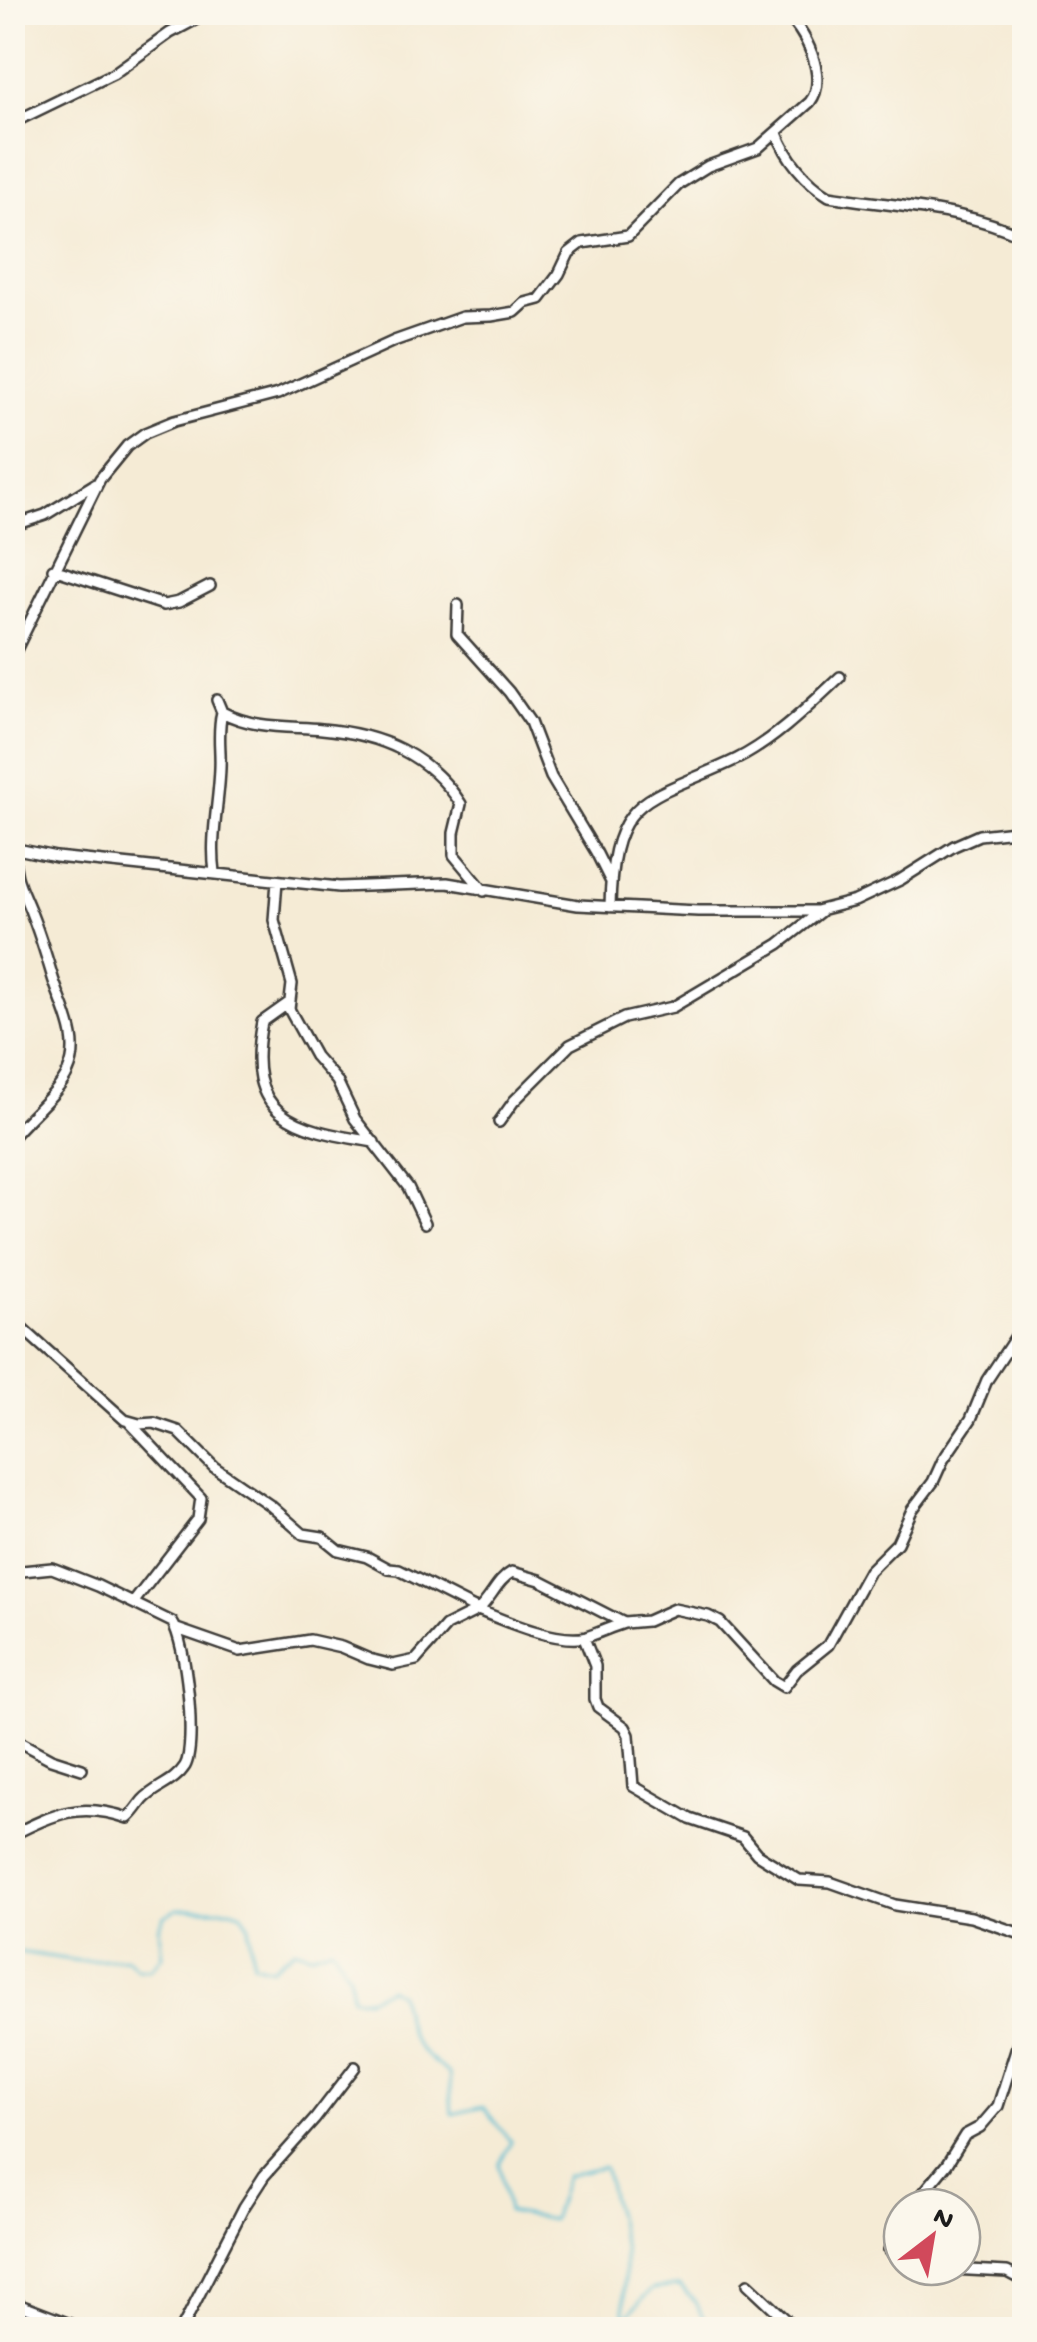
<svg xmlns="http://www.w3.org/2000/svg" width="1037" height="2342" font-family="'Gochi Hand',sans-serif">
	<style>
		.lines { fill: none; stroke-linecap: round; stroke-linejoin: round }
		.stream { stroke: #55bcd2; stroke-width: 2.5 }
		.minor-casing { stroke: #3d3b38; stroke-width: 14 }
		.minor { stroke: #fff; stroke-width: 9 }
	</style>
	<rect width="100%" height="100%" fill="#fbf7ec"/>
	<filter id="ink" filterUnits="userSpaceOnUse"><feTurbulence type="fractalNoise" baseFrequency=".01" numOctaves="2"/><feDisplacementMap in="SourceGraphic" scale="20" xChannelSelector="R" yChannelSelector="G"/><feConvolveMatrix kernelMatrix="1 2 1 2 8 2 1 2 1" color-interpolation-filters="sRGB"/></filter>
	<filter id="wash" filterUnits="userSpaceOnUse"><feTurbulence type="fractalNoise" baseFrequency=".0048" numOctaves="4" result="noise"/><feDisplacementMap in="SourceGraphic" scale="40" xChannelSelector="R" yChannelSelector="G"/><feGaussianBlur stdDeviation="2.25" result="paint"/><feColorMatrix in="noise" values="0 0 0 0 0 0 0 0 0 0 0 0 0 0 0 0 0 1.4 0 .05"/><feComposite in="paint" operator="in"/></filter>
	<g filter="url(#wash)">
		<rect width="100%" height="100%" fill="#f5ebd5"/>
		<g class="lines">
			<path class="stream" d="M12 1951 79 1961 127 1958 136 1968 150 1969 162 1956 159 1928 165 1916 177 1909H231L241 1912 249 1924 253 1963 272 1968 295 1949 310 1954 332 1947 349 1974 352 1998 368 1999 389 1988 399 1994C412 2044 407 2042 449 2074L452 2114 483 2107 511 2142 499 2165 508 2212 552 2220 566 2176 604 2167 624 2249V2319L652 2289 680 2286 696 2302 703 2318 717 2330"/>
		</g>
	</g>
	<g filter="url(#ink)">
		<g class="lines">
			<defs>
				<path id="minor" d="M12 123 113 74 170 33 210 12
					M777 133C786 158 806 182 829 196 895 207 963 208 1024 237
					M12 526 45 515 95 484
					M53 569 164 605 179 602 210 586
					M458 605 457 634 509 692 530 722 551 777 596 852 610 880
					M12 658 100 479 127 446 145 433 174 421 278 394 394 341 462 317 491 316 515 312 525 303 540 299 559 274 569 253 582 243 628 236 679 184 708 166 758 148 810 102C829 78 805 28 783 12
					M217 700 222 712C254 729 286 726 322 729 380 734 429 754 461 804L454 833V855L484 891
					M12 848 56 857 339 887 447 883 578 905 698 911H816L855 901 900 880 954 846 979 835 1024 830
					M215 872C210 838 219 803 220 768 221 748 217 732 222 712
					M277 881 274 920 292 984 289 1009 315 1056 337 1081 355 1119 408 1187 425 1223
					M610 907C612 791 648 802 737 759 775 740 809 706 840 677
					M290 1002 262 1022C243 1117 293 1129 374 1142
					M499 1122 514 1101 570 1045 624 1018 673 1007 779 944 821 911
					M12 1137C27 1118 60 1092 68 1072 83 1039 61 1006 52 975 46 955 40 935 32 915 23 891 12 876 15 849
					M12 1319 125 1420 139 1424 154 1423 178 1431 214 1467 271 1506 303 1534 322 1537 338 1550 367 1557 389 1569 399 1570 478 1610C491 1599 497 1580 512 1572L540 1580 624 1623 647 1621 674 1609 708 1616 720 1622 774 1681 784 1687 797 1670 828 1645 869 1571 897 1543 912 1510 933 1482 943 1460 971 1419 987 1380 1024 1324
					M130 1423 201 1498 198 1519 133 1603
					M12 1572 52 1568 98 1586 172 1622C186 1641 197 1745 185 1766 175 1782 155 1787 143 1800 138 1806 134 1813 128 1818 80 1802 56 1813 12 1835
					M177 1629 240 1651 310 1640 341 1647 369 1659 393 1665 416 1660 446 1626 478 1610C505 1621 557 1644 586 1637 599 1633 611 1627 624 1623
					M584 1638 595 1666V1699L598 1707 625 1727 629 1735 633 1786 690 1819 743 1837 757 1854 799 1880 830 1882 895 1905 971 1917 1024 1935
					M12 1738 51 1759 82 1769
					M912 2207 947 2164 965 2135 980 2127 998 2106 1024 2024
					M902 2217 889 2250 902 2261
					M914 2267 1007 2272 1024 2281
					M748 2284 797 2330
					M12 2302 86 2330
					M181 2330 244 2207 264 2176 315 2119 355 2067"/>
			</defs>
			<use href="#minor" class="minor-casing"/>
			<use href="#minor" class="minor"/>
		</g>
	</g>
	<rect width="1037" height="2342" fill="none" stroke="#fbf7ec" stroke-width="50"/>
	<g transform="translate(932 2237) rotate(31)"><circle r="48" fill="#fbf7ec" stroke="#a29f99" stroke-width="2.5"/>
	<path d="M0-8L18 38L0 25L-18 38Z" fill="#d1495b"/>
	<text y="-15" font-size="28" font-weight="bold" text-anchor="middle" fill="#1c1c1c">N</text>
	</g>
</svg>
